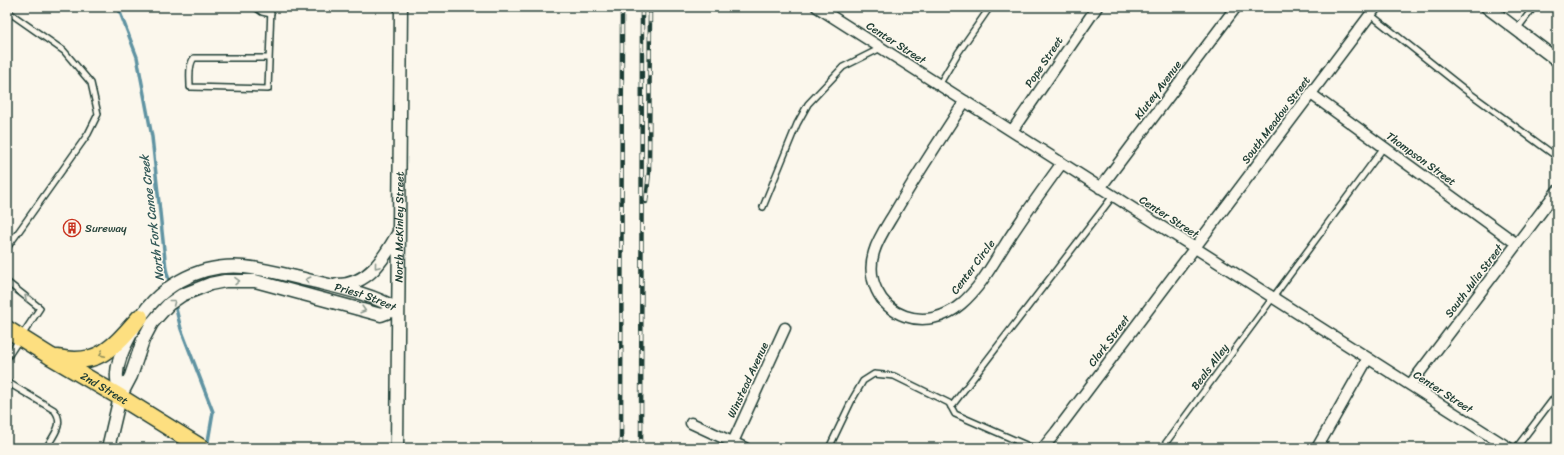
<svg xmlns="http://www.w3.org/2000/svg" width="1564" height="455" font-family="Sriracha,sans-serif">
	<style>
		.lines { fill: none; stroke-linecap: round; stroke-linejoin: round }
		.stream { stroke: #5f93a2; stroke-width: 3.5 }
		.service-casing { stroke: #1f3d34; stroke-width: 8 }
		.minor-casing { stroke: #1f3d34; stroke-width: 13 }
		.tertiary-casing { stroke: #1f3d34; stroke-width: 15 }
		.primary-casing { stroke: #1f3d34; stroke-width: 19 }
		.service { stroke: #fbf7ec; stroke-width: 5 }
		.minor { stroke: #fbf7ec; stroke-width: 10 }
		.tertiary { stroke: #fbf7ec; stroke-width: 12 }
		.primary { stroke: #fddf80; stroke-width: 16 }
		.rail-casing { stroke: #1f3d34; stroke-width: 4.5 }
		.rail { stroke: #fbf7ec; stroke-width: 3; stroke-dasharray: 9; stroke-linecap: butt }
		.oneway { stroke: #8d9a90 }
		.oneway2 { stroke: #8e8e5a }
		.labels { text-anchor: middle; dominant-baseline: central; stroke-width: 3; stroke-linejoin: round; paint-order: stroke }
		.street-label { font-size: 11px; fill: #1f3d34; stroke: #fbf7ec }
		.poi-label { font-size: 11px; fill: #1f3d34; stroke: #fbf7ec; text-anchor: start }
		.water-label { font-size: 12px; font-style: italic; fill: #345a59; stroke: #fbf7ec }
	</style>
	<rect width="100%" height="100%" fill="#fbf7ec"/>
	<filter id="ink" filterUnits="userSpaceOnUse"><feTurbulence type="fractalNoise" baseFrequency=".025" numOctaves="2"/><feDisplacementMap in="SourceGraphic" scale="8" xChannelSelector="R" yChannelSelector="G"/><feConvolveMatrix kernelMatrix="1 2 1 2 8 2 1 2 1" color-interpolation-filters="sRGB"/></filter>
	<g filter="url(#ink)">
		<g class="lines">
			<path class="stream" d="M118 7 137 57 152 137 166 269 181 329 213 412 207 447"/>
			<defs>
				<path id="service" d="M255 7 262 12 271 14
					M7 11 64 51 91 83 98 114 88 134 7 248
					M1371 15 1464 89 1557 157
					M1517 29 1534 7
					M269 58H194C188 65 190 78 190 87L268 89 271 7
					M939 85 958 53 990 7
					M763 207 797 124 808 104 843 67 881 48
					M7 282 40 308 7 358
					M7 382 54 410C65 423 54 435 46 448
					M951 407 1113 196
					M829 448 852 400 863 381 874 374 894 376 949 403 955 414 1033 448
					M1162 448 1384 147
					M1516 448 1557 394"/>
				<path id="minor" d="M817 7 1509 448
					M1311 94 1517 244
					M965 101C941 138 917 174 895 212 888 224 878 238 874 252 866 278 879 307 905 316 925 323 946 317 961 304 981 287 994 262 1008 240 1025 214 1043 189 1062 163
					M1012 131 1097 7
					M1100 188 1236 7
					M1410 385 1557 191
					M691 423 745 448
					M733 442 785 328
					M1043 448 1056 432 1376 7
					M1317 448 1368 358"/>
				<g id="tertiary">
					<path d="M1487 7 1557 60"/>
					<path d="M337 285C369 285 384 258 398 234"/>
					<path id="s1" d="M120 397C119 389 116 380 117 373 118 357 127 341 134 328 155 288 198 263 244 267 267 269 289 276 312 281 341 288 372 294 397 309"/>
					<path d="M108 448 120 397 131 376 143 340 152 323 159 315 169 304 182 295 210 284 225 281H255L381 315 397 309"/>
					<path id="s2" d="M397 448 401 7"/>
				</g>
				<g id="primary">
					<path id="s3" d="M7 329 50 356 120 397 202 448"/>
					<path d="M58 358C100 367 115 345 140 317"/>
				</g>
			</defs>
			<use href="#service" class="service-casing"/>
			<use href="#minor" class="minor-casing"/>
			<use href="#tertiary" class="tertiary-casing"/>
			<use href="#primary" class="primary-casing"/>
			<use href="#service" class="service"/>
			<use href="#minor" class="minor"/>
			<use href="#tertiary" class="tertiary"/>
			<use href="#primary" class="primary"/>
			<defs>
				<path id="rail" d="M646 202 649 172 650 7
					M621 448 622 7
					M641 448 642 7"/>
			</defs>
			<use href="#rail" class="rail-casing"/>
			<use href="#rail" class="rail"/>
		</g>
		<defs><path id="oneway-chevron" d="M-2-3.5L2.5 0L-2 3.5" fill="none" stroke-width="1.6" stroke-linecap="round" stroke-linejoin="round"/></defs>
		<g class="oneway">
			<use href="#oneway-chevron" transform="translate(377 266) rotate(129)"/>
			<use href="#oneway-chevron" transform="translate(308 280) rotate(-167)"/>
			<use href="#oneway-chevron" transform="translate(237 281) rotate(-1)"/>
			<use href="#oneway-chevron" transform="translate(27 297) rotate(-142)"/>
			<use href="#oneway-chevron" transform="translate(173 302) rotate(-38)"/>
			<use href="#oneway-chevron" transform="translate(363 310) rotate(16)"/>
		</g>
		<use class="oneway2" href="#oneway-chevron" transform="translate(102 354) rotate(154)"/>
	</g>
	<defs>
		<symbol id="building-ring" viewBox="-11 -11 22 22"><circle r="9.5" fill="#fbf7ec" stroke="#c8321e" stroke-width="1.5"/><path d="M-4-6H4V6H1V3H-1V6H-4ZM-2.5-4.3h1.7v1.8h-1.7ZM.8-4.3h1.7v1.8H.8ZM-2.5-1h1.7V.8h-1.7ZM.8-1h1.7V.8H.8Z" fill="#c8321e"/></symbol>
	</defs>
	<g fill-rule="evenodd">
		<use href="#building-ring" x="62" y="218" width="20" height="20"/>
	</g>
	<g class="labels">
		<g class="street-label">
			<text transform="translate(896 43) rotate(33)">Center Street</text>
			<text transform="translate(1044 62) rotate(-56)">Pope Street</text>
			<text transform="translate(1158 90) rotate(-53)">Klutey Avenue</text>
			<text transform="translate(1276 120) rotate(-53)">South Meadow Street</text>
			<text transform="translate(1421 159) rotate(36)">Thompson Street</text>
			<text transform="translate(1169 217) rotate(33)">Center Street</text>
			<text stroke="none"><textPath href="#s2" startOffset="221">North McKinley Street</textPath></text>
			<text transform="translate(973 267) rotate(-53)">Center Circle</text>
			<text transform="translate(1474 281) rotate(-53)">South Julia Street</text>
			<text stroke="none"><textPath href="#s1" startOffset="331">Priest Street</textPath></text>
			<text transform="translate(1109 341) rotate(-53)">Clark Street</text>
			<text transform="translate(1210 367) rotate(-53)">Beals Alley</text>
			<text transform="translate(748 380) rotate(-65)">Winstead Avenue</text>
			<text stroke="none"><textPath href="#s3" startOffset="114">2nd Street</textPath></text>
			<text transform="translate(1443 392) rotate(33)">Center Street</text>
		</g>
		<g class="poi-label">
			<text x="85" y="228">Sureway</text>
		</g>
		<g class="water-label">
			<text transform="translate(152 218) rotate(-97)">North Fork Canoe Creek</text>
		</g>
	</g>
	<rect width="1564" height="455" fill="none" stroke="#fbf7ec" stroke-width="24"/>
	<rect x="12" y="12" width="1540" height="431" fill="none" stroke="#1f3d34" stroke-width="1.5" filter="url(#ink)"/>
</svg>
